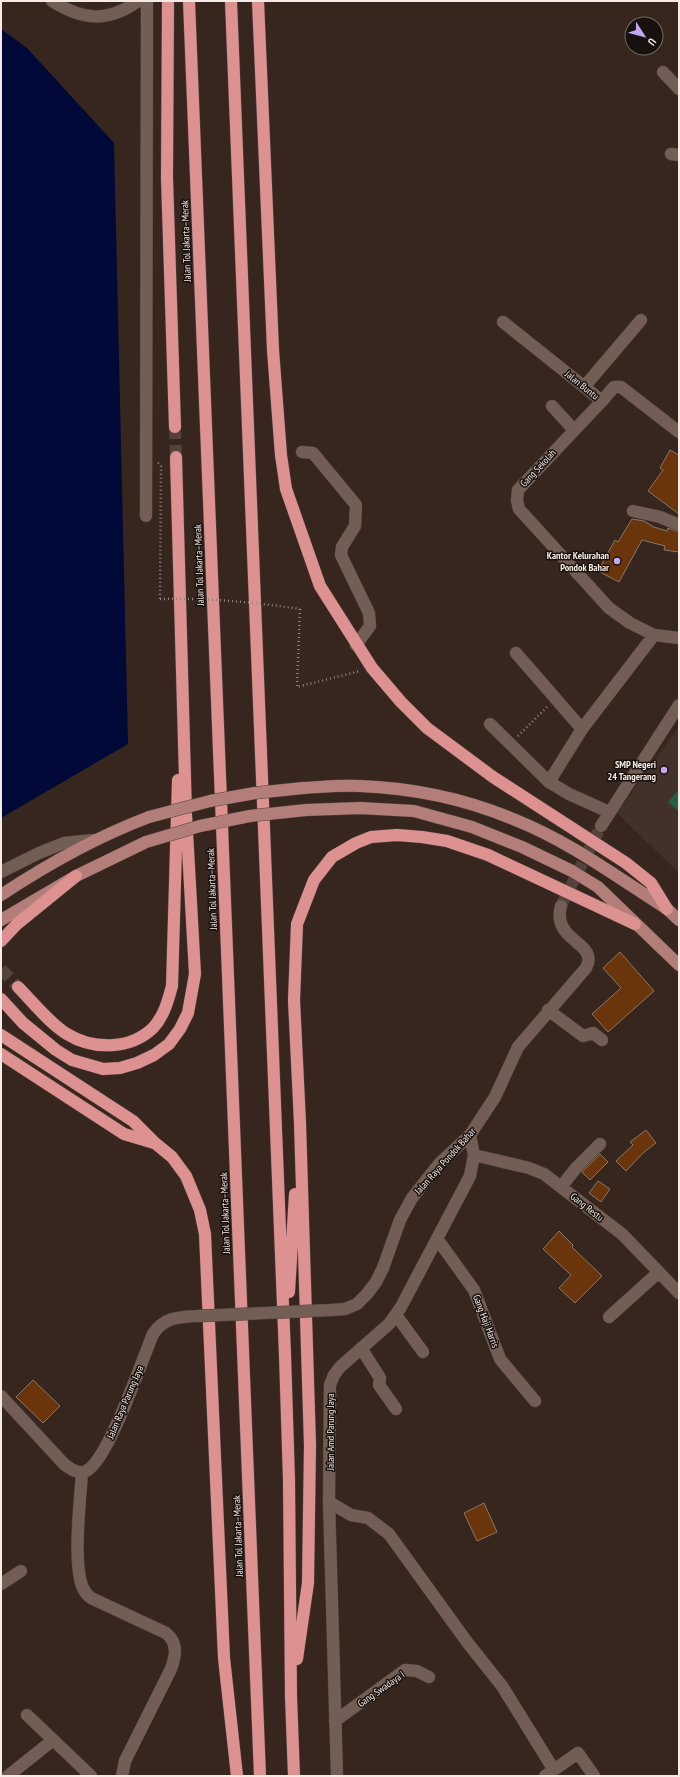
<svg xmlns="http://www.w3.org/2000/svg" width="680" height="1777" font-family="'PT Sans Narrow',sans-serif">
	<style>
		.education { fill: #423128 }
		.green { fill: #245f43 }
		.water { fill: #010938 }
		.building { fill: #6b350b; stroke: #89766b }
		.lines { fill: none; stroke-linecap: round; stroke-linejoin: round }
		.minor-tunnel { stroke: #53433c; stroke-width: 12; stroke-dasharray: 12 6; stroke-linecap: butt }
		.highway-tunnel { stroke: #53433c; stroke-width: 12; stroke-dasharray: 12 6; stroke-linecap: butt }
		.minor-casing { stroke: #51433d; stroke-width: 13 }
		.major-casing { stroke: #51433d; stroke-width: 13 }
		.highway-casing { stroke: #51433d; stroke-width: 13 }
		.path { stroke: #92847d; stroke-width: 2.5; stroke-dasharray: 1 3; stroke-linecap: butt }
		.minor { stroke: #725e55; stroke-width: 12 }
		.major { stroke: #b37d79; stroke-width: 12 }
		.highway { stroke: #de9191; stroke-width: 12 }
		.minor-bridge-casing { stroke: #51433d; stroke-width: 13; stroke-linecap: butt }
		.major-bridge-casing { stroke: #51433d; stroke-width: 13; stroke-linecap: butt }
		.path-bridge { stroke: #92847d; stroke-width: 2.5; stroke-dasharray: 1 3; stroke-linecap: butt }
		.minor-bridge { stroke: #725e55; stroke-width: 12 }
		.major-bridge { stroke: #b37d79; stroke-width: 12 }
		.poi-dot { fill: #c2a8f3; stroke: #18110d; stroke-width: 1.5 }
		.labels { text-anchor: middle; dominant-baseline: central; stroke-width: 3; stroke-linejoin: round; paint-order: stroke }
		.street-label { font-size: 10px; fill: #f6eae5; stroke: #18110d }
		.poi-label { font-size: 10px; font-weight: bold; fill: #f6eae5; stroke: #18110d; text-anchor: end }
	</style>
	<rect width="100%" height="100%" fill="#36261e"/>
	<path class="education" d="M679 726V873L617 813Z"/>
	<path class="green" d="M679 789V812L668 802Z"/>
	<path class="water" d="M1 29 27 48 114 143 128 744 1 818Z"/>
	<path class="building" d="M670 450 679 455V514L648 491 663 470 660 468Z
		M632 519 644 521 654 527 667 531 668 528 679 532V552L664 550 665 546 642 540 619 582 598 571 615 540 618 542Z
		M620 952 654 991 608 1032 592 1014 621 988 603 968Z
		M646 1130 656 1143 644 1152 626 1171 616 1161 633 1145 630 1142Z
		M600 1154 608 1162 590 1180 582 1172Z
		M598 1181 610 1189 601 1202 589 1193Z
		M559 1231 573 1245 572 1247 602 1276 575 1303 559 1288 571 1275 543 1249Z
		M33 1380 60 1406 43 1423 16 1397Z
		M484 1503 497 1532 477 1541 464 1513Z"/>
	<g class="lines">
		<path class="minor-tunnel" d="M561 906 601 826"/>
		<path class="highway-tunnel" d="M175 427 176 457
			M1 969 18 987"/>
		<defs>
			<path id="minor" d="M52 1C82 20 108 23 138 1
				M663 72 679 89
				M671 154 679 155
				M503 322 602 401 614 387H621L679 432
				M584 387 641 320
				M602 401 518 490 517 500 519 509 609 608 630 623 654 635 679 638
				M552 406 574 430
				M302 452 313 453 356 505 355 526 342 547 341 555 369 613 370 626 356 645
				M633 511 660 517 679 525
				M146 516 147 1
				M516 653 582 729
				M490 724 549 782 569 794 609 812
				M549 782 582 729 654 635
				M601 826 679 705
				M1 872 39 853 64 843 94 840
				M548 1010 583 1036 593 1033 602 1040
				M474 1155 529 1168 544 1174 622 1234 679 1293
				M561 1187 576 1168 600 1144
				M438 1240 474 1290 500 1359 535 1401
				M332 1310 345 1309 357 1304 367 1294 376 1282 383 1268 400 1220 412 1198 439 1164 470 1135 495 1097 518 1047 586 968C600 942 551 942 561 906
				M396 1315 423 1352
				M609 1317 659 1272
				M361 1348 380 1378 379 1385 396 1409
				M1 1396 64 1464C69 1468 78 1475 86 1471 108 1461 142 1360 153 1334 164 1317 179 1317 198 1316
				M82 1473C80 1502 73 1560 82 1586 84 1591 87 1595 91 1598L166 1633C178 1643 176 1655 171 1669L125 1761 122 1776
				M329 1502 351 1515 368 1518 389 1534 467 1642 502 1686 554 1770
				M1 1584 21 1571
				M27 1715 91 1776
				M335 1721 405 1670 417 1671 429 1677
				M8 1776 53 1740
				M337 1776 329 1502 330 1385 334 1375 340 1367 389 1324 401 1307 470 1176 474 1155 470 1135
				M545 1776 578 1753 594 1776"/>
			<path id="major" d="M303 788C322 787 341 785 360 786 412 788 465 799 513 819 569 841 617 877 667 909L679 920
				M306 810 360 808 414 811 472 827 522 847 572 871 598 887 679 965
				M1 895C48 864 96 837 149 817
				M1 920 76 876 146 842"/>
			<path id="highway" d="M168 1 167 178 175 427
				M189 1 260 1776
				M231 1 285 1355 289 1480 291 1697 294 1776
				M258 1 273 350 281 455 286 489 320 586 372 668 401 702 427 728 493 777 626 863 651 883 667 909
				M1 941 17 924 76 876
				M18 987C32 1001 50 1024 67 1034 93 1050 130 1050 153 1028 164 1016 168 1001 172 986L178 780
				M1 999 23 1023 56 1050 72 1060 103 1069 120 1068 137 1063 154 1055 169 1044 180 1029 188 1013 195 974 186 814 176 457
				M1 1035 133 1121 155 1143 172 1157 186 1176 200 1210 205 1234 224 1658 237 1776
				M1 1054 124 1134 154 1143
				M289 1292 295 1194
				M297 1659 308 1583 310 1445 300 1123 294 1000 297 924 314 880 332 857 356 843 371 837 397 835 422 837 447 841 488 855 635 924"/>
		</defs>
		<use href="#minor" class="minor-casing"/>
		<use href="#major" class="major-casing"/>
		<use href="#highway" class="highway-casing"/>
		<path class="path" d="M158 463 161 466 160 599
			M300 609 297 687 360 671
			M518 736 547 707"/>
		<use href="#minor" class="minor"/>
		<use href="#major" class="major"/>
		<use href="#highway" class="highway"/>
		<defs>
			<path id="minor-bridge" d="M198 1316 332 1310"/>
			<path id="major-bridge" d="M149 817 210 801 255 793 303 788
				M146 842 200 826 250 816 306 810"/>
		</defs>
		<use href="#minor-bridge" class="minor-bridge-casing"/>
		<use href="#major-bridge" class="major-bridge-casing"/>
		<path class="path-bridge" d="M160 599C207 598 254 602 300 609"/>
		<use href="#minor-bridge" class="minor-bridge"/>
		<use href="#major-bridge" class="major-bridge"/>
	</g>
	<g class="poi-dot">
		<circle cx="617" cy="561" r="4"/>
		<circle cx="664" cy="770" r="4"/>
	</g>
	<g class="labels">
		<g class="street-label">
			<text transform="translate(186 241) rotate(-92)">Jalan Tol Jakarta–Merak</text>
			<text transform="translate(582 385) rotate(39)">Jalan Buntu</text>
			<text transform="translate(538 468) rotate(-47)">Gang Sekolah</text>
			<text transform="translate(199 565) rotate(-92)">Jalan Tol Jakarta–Merak</text>
			<text transform="translate(212 889) rotate(-92)">Jalan Tol Jakarta–Merak</text>
			<text transform="translate(445 1161) rotate(-48)">Jalan Raya Pondok Bahar</text>
			<text transform="translate(587 1207) rotate(38)">Gang Restu</text>
			<text transform="translate(225 1213) rotate(-92)">Jalan Tol Jakarta–Merak</text>
			<text transform="translate(486 1321) rotate(69)">Gang Haji Harris</text>
			<text transform="translate(125 1402) rotate(-67)">Jalan Raya Parung Jaya</text>
			<text transform="translate(330 1432) rotate(-90)">Jalan Amd Parung Jaya</text>
			<text transform="translate(238 1536) rotate(-92)">Jalan Tol Jakarta–Merak</text>
			<text transform="translate(381 1689) rotate(-35)">Gang Swadaya I</text>
		</g>
		<g class="poi-label">
			<text x="609" y="555">Kantor Kelurahan<tspan x="609" dy="12">Pondok Bahar</tspan></text>
			<text x="656" y="764">SMP Negeri<tspan x="656" dy="12">24 Tangerang</tspan></text>
		</g>
	</g>
	<rect width="680" height="1777" fill="none" stroke="#f6eae5" stroke-width="4"/>
	<g transform="translate(644 36) rotate(126)"><circle r="19" fill="#18110d" stroke="#716863"/>
	<path d="M0-3L7 15L0 10L-7 15Z" fill="#c2a8f3"/>
	<text y="-6" font-size="11" font-weight="bold" text-anchor="middle" fill="#f6eae5">U</text>
	</g>
</svg>
